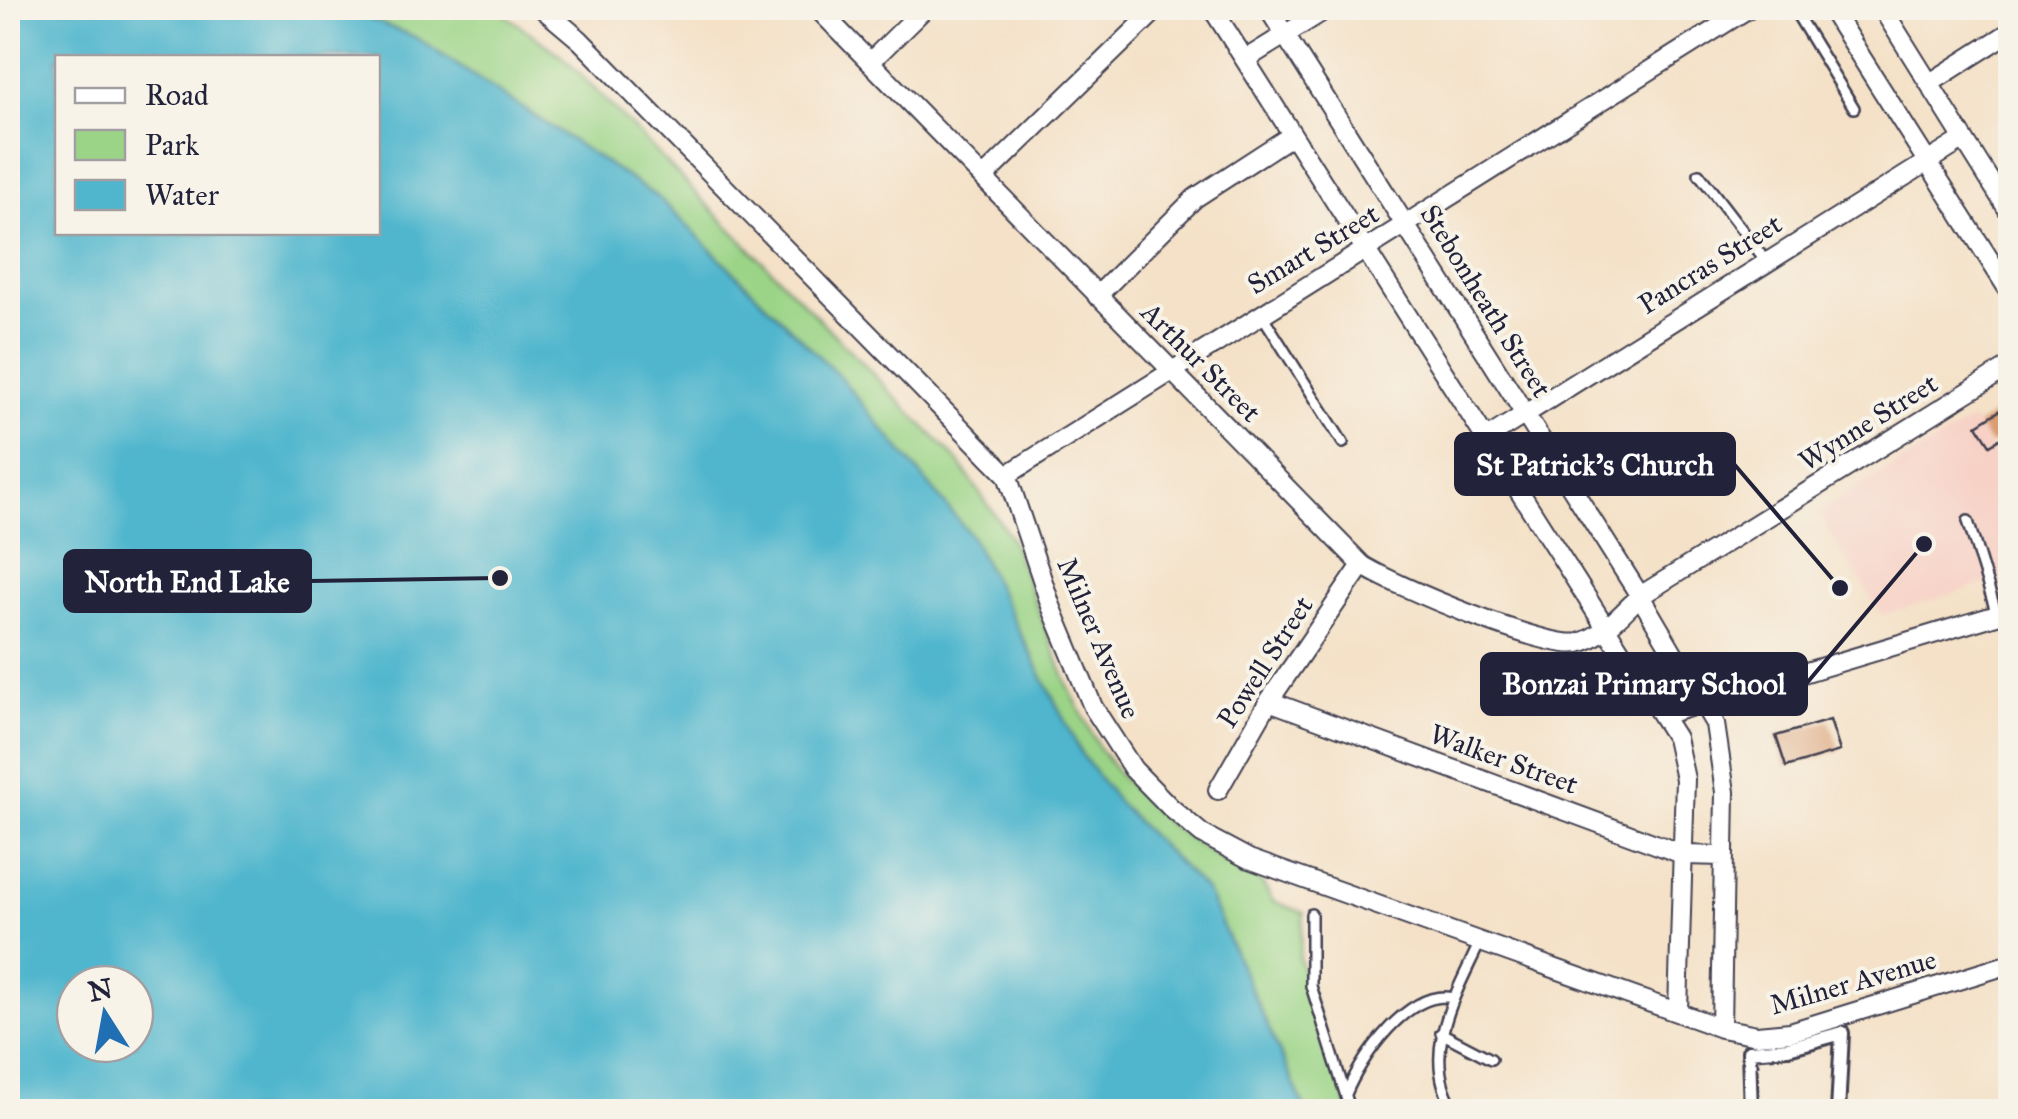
<svg xmlns="http://www.w3.org/2000/svg" width="2018" height="1119" font-family="'IM FELL Great Primer',serif">
	<style>
		.built { fill: #f7d1c6 }
		.green { fill: #9bd487; stroke: #5e7b61; stroke-width: 2.5 }
		.water { fill: #4fb6cd; stroke: #386c84; stroke-width: 2.5; fill-rule: evenodd }
		.building { fill: #da9e73 }
		.lines { fill: none; stroke-linecap: round; stroke-linejoin: round }
		.service-casing { stroke: #423f50; stroke-width: 14 }
		.pedestrian-casing { stroke: #423f50; stroke-width: 18 }
		.minor-casing { stroke: #423f50; stroke-width: 22 }
		.service { stroke: #fff; stroke-width: 9 }
		.pedestrian { stroke: #fff; stroke-width: 12 }
		.minor { stroke: #fff; stroke-width: 18 }
		.labels { text-anchor: middle; dominant-baseline: central; stroke-width: 8; stroke-linejoin: round; paint-order: stroke }
		.street-label { font-size: 28px; fill: #22223b; stroke: #f7f3e8 }
		.leader { fill: none; stroke: #22223b; stroke-width: 4 }
		.callout-dot { fill: #22223b; stroke: #f7f3e8; stroke-width: 4 }
		.callout { fill: #22223b; stroke: #22223b; stroke-width: 4 }
		.callout-label { font-size: 30px; text-anchor: middle; font-weight: bold; fill: #fff }
	</style>
	<rect width="100%" height="100%" fill="#f7f3e8"/>
	<filter id="ink" filterUnits="userSpaceOnUse"><feTurbulence type="fractalNoise" baseFrequency=".01" numOctaves="2"/><feDisplacementMap in="SourceGraphic" scale="20" xChannelSelector="R" yChannelSelector="G"/><feConvolveMatrix kernelMatrix="1 2 1 2 8 2 1 2 1" color-interpolation-filters="sRGB"/></filter>
	<filter id="wash" filterUnits="userSpaceOnUse"><feTurbulence type="fractalNoise" baseFrequency=".0048" numOctaves="4" result="noise"/><feDisplacementMap in="SourceGraphic" scale="40" xChannelSelector="R" yChannelSelector="G"/><feGaussianBlur stdDeviation="2.25" result="paint"/><feColorMatrix in="noise" values="0 0 0 0 0 0 0 0 0 0 0 0 0 0 0 0 0 1.4 0 .05"/><feComposite in="paint" operator="in"/></filter>
	<g filter="url(#wash)">
		<rect width="100%" height="100%" fill="#f4e1c7"/>
		<path class="built" d="M1972 420 2010 477V576L1882 615 1817 512Z"/>
		<path class="green" d="M342 8H496L562 56 957 460 1009 535 1069 688 1099 748 1120 776 1167 823 1227 864 1258 877 1273 901 1304 913 1299 958 1349 1111H1306L1207 892 1119 804 1082 755 971 536 841 378 660 199 415 37Z"/>
		<path class="water" d="M8 8H342L415 37 660 199 841 378 971 536 1082 755 1119 804 1207 892 1306 1111H8ZM58 58H378V232H58ZM75 984H135V1044H75Z"/>
		<g id="blocks">
			<path class="building" d="M2010 404V432L1990 445 1977 425Z
				M1830 720 1840 751 1786 767 1776 736Z"/>
		</g>
	</g>
	<g filter="url(#ink)">
		<use href="#blocks" fill-opacity="0" stroke="#423f50" stroke-width="2.5"/>
		<g class="lines">
			<defs>
				<path id="service" d="M1793 8 1854 108
					M1699 174 1766 261
					M1262 315 1343 443
					M1968 521 1997 615
					M1311 914V986L1351 1112
					M1441 1033 1491 1059
					M1346 1094C1361 1058 1408 988 1454 998
					M1456 1112C1418 1056 1455 996 1480 942"/>
				<path id="pedestrian" d="M1751 1112 1749 1051 1788 1048 1842 1033 1838 1112"/>
				<path id="minor" d="M542 8 580 40 1007 475 1051 606 1093 707 1133 769 1171 808 1202 834 1249 859 1721 1028 1757 1035 1790 1032 2010 964
					M817 8 1362 565C1392 585 1547 650 1579 643 1602 637 1623 612 1640 596L2010 366
					M1212 8 1676 738 1685 779 1678 1011
					M1268 8 1640 596 1715 724 1725 792 1721 1028
					M1830 8 2010 292
					M1882 8 2010 213
					M1246 59 1328 8
					M870 62 925 8
					M1930 83 2010 32
					M983 178 1158 8
					M1097 296 1195 198 1292 135
					M1487 438 1964 139
					M1007 475 1749 8
					M1269 701 1685 855 1723 856
					M1663 715 2010 611
					M1218 790 1269 701 1362 565"/>
			</defs>
			<use href="#service" class="service-casing"/>
			<use href="#pedestrian" class="pedestrian-casing"/>
			<use href="#minor" class="minor-casing"/>
			<use href="#service" class="service"/>
			<use href="#pedestrian" class="pedestrian"/>
			<use href="#minor" class="minor"/>
		</g>
	</g>
	<g class="labels">
		<g class="street-label">
			<text transform="translate(1313 249) rotate(-31)">Smart Street</text>
			<text transform="translate(1710 264) rotate(-32)">Pancras Street</text>
			<text transform="translate(1486 301) rotate(58)">Stebonheath Street</text>
			<text transform="translate(1201 362) rotate(45)">Arthur Street</text>
			<text transform="translate(1868 422) rotate(-32)">Wynne Street</text>
			<text transform="translate(1099 638) rotate(67)">Milner Avenue</text>
			<text transform="translate(1265 662) rotate(-57)">Powell Street</text>
			<text transform="translate(1504 759) rotate(20)">Walker Street</text>
			<text transform="translate(1853 982) rotate(-16)">Milner Avenue</text>
		</g>
	</g>
	<path class="leader" d="M1840 588L1734 464M500 578L310 581M1924 544L1806 684"/>
	<g class="callout-dot">
		<circle cx="1840" cy="588" r="10"/>
		<circle cx="500" cy="578" r="10"/>
		<circle cx="1924" cy="544" r="10"/>
	</g>
	<g class="callout">
		<rect x="1456" y="434" width="278" height="60" rx="10"/>
		<rect x="65" y="551" width="245" height="60" rx="10"/>
		<rect x="1482" y="654" width="324" height="60" rx="10"/>
	</g>
	<g class="callout-label">
		<text x="1595" y="475">St Patrick's Church</text>
		<text x="187" y="592">North End Lake</text>
		<text x="1644" y="694">Bonzai Primary School</text>
	</g>
	<rect width="2018" height="1119" fill="none" stroke="#f7f3e8" stroke-width="40"/>
	<rect x="55" y="55" width="325" height="180" fill="#f7f3e8" stroke="#a29fa3" stroke-width="2.5"/>
	<rect x="75" y="88" width="50" height="15" fill="#ffffff" stroke="#a29fa3" stroke-width="2.5"/>
	<text x="145" y="105" font-size="30" fill="#22223b">Road</text>
	<rect x="75" y="130" width="50" height="30" fill="#9bd487" stroke="#a29fa3" stroke-width="2.5"/>
	<text x="145" y="155" font-size="30" fill="#22223b">Park</text>
	<rect x="75" y="180" width="50" height="30" fill="#4fb6cd" stroke="#a29fa3" stroke-width="2.5"/>
	<text x="145" y="205" font-size="30" fill="#22223b">Water</text>
	<g transform="translate(105 1014) rotate(349)"><circle r="48" fill="#f7f3e8" stroke="#a29fa3" stroke-width="2.5"/>
	<path d="M0-8L18 38L0 25L-18 38Z" fill="#1f6fb2"/>
	<text y="-15" font-size="28" font-weight="bold" text-anchor="middle" fill="#22223b">N</text>
	</g>
</svg>
